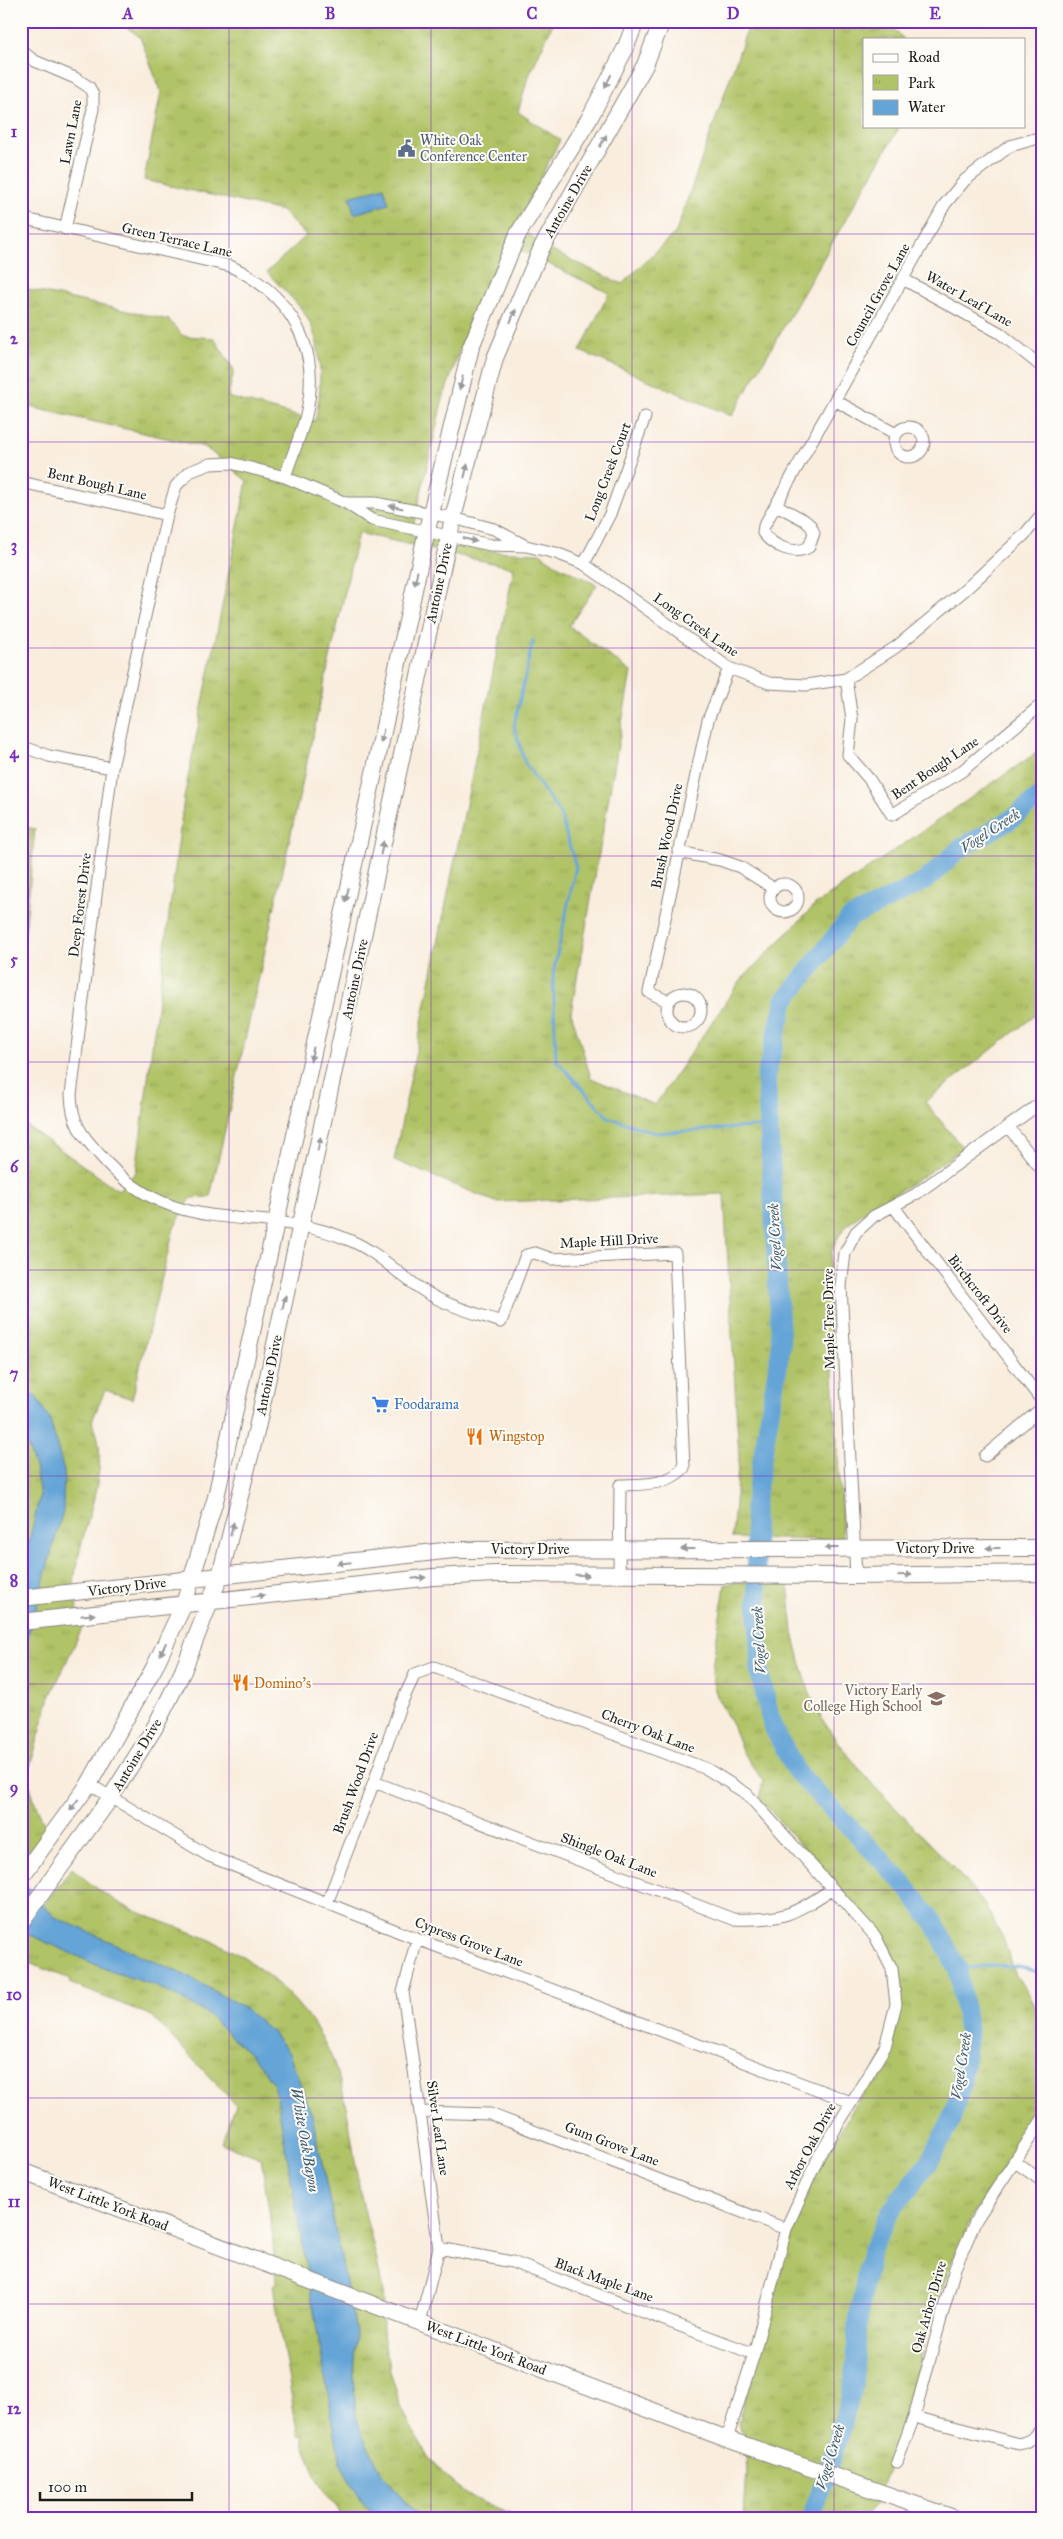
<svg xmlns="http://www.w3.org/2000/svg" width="1063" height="2539" font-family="'IM FELL Great Primer',serif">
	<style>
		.park { fill: url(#park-tufts); stroke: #667041 }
		.water { fill: #65a4d7; stroke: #40607a }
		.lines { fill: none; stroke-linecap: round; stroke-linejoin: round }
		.stream { stroke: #65a4d7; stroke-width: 3 }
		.river { stroke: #65a4d7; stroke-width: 19 }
		.street-casing { stroke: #8a847d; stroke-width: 13 }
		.secondary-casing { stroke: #8a847d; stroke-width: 18 }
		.street { stroke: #fff; stroke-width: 11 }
		.secondary { stroke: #fff; stroke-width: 16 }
		.oneway { fill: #999 }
		.grid { fill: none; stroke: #7b2cbf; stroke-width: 1; stroke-opacity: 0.55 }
		.labels { text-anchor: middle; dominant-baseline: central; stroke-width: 4; stroke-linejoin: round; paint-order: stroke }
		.street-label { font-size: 14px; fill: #1c1c1c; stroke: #fdfcf7 }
		.service-label { font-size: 14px; fill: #4e5e75; stroke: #fdfcf7; text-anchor: start }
		.shop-label { font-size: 14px; fill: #366cbe; stroke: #fdfcf7; text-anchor: start }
		.food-label { font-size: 14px; fill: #c56008; stroke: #fdfcf7; text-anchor: start }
		.education-label { font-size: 14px; fill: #785e54; stroke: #fdfcf7; text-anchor: end }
		.water-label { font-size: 15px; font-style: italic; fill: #3d5970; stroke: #fdfcf7 }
		.neatline { fill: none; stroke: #7b2cbf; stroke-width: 2 }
		.grid-label { font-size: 16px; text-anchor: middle; font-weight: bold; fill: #7b2cbf }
	</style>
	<defs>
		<pattern id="park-tufts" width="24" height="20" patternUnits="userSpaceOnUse" patternTransform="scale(1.25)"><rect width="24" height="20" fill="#b0c366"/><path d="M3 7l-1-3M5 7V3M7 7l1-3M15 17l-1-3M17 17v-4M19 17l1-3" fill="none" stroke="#97a758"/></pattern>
	</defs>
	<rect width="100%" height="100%" fill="#fdfcf7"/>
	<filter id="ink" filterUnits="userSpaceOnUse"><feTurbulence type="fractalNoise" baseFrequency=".02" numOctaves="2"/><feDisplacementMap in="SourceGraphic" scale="10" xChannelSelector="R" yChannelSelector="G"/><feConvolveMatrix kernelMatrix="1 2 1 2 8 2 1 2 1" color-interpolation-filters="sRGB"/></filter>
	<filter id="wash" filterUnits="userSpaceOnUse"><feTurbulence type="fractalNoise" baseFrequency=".0096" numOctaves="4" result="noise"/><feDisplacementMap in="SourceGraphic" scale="20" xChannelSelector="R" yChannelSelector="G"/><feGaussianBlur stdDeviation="1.12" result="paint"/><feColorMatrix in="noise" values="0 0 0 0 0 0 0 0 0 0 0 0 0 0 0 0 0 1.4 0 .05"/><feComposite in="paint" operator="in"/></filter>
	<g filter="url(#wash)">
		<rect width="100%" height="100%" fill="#f9edde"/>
		<path class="park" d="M118 21H554L528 78 518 112 560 140 516 225 548 249 622 284 676 232 750 21H885L904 39H864V126H900L732 416 580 351 609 293 507 244 472 314 442 402 411 536 488 551 540 553 555 564 597 585 569 626 631 672 571 1012 591 1078 655 1105 740 981 815 905 1042 749V1010L925 1102 963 1148C941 1164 919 1179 896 1193 846 1223 828 1228 828 1292L843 1540 732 1538 739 1457 724 1194 496 1202 394 1160 514 568 358 533 210 1197 191 1198 174 1228 132 1399 105 1390 92 1421C123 1483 47 1577 85 1622L50 1697 27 1777 36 1805 48 1832 21 1868V1122L118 1190 136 1172 184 798 247 481 205 447 21 405V288L169 320 183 336 214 338 234 370 228 397 315 421C322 392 323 346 308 319 301 305 278 285 267 272L306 236 282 211 144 180 161 92 140 37Z
			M21 826 35 829 21 973Z
			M736 1582 788 1583 793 1632 800 1661 809 1691 822 1719 839 1744 873 1785 953 1867 984 1904 1003 1938 1016 1976 1029 1994 1042 2020V2104L1028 2129 974 2213 949 2268 930 2324 899 2438 875 2504 863 2518H744L747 2471 744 2432 740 2429 738 2423 783 2261 800 2212 820 2165 892 2042 895 2031 900 2010 896 1967 884 1939 759 1798 763 1781 743 1753 733 1727 718 1699 713 1684 712 1667 725 1585Z
			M72 1868C90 1884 109 1899 132 1909 161 1923 194 1931 223 1946 259 1964 294 1995 316 2028 350 2080 349 2138 361 2196 368 2228 378 2260 383 2293 385 2308 381 2324 384 2340 393 2398 417 2460 468 2494 483 2504 501 2510 518 2518H342C338 2506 329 2498 322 2488 312 2472 306 2454 303 2435L298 2436 273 2285 276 2282 272 2230 261 2158 221 2143 236 2105 152 2016 69 1983 70 1979 21 1960V1934Z"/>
		<path class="water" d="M384 187 389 204 354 214 350 197Z
			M21 1383 37 1398 50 1420 64 1471 63 1511 21 1661V1574L40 1496 35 1467 21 1428Z
			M21 1880 55 1917 185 1975 243 2007 270 2030 289 2053 313 2118 356 2332 353 2376 356 2415 361 2433 382 2472 409 2507 423 2518H376L364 2504 340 2463 277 2098 274 2085 258 2062 205 2012 156 1986 110 1971 21 1931Z"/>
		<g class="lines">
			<path class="stream" d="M533 640 514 726 525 763 560 814 576 867 553 973 556 1060 608 1117 655 1133 769 1126
				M958 1970C989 1964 1012 1962 1042 1974"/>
			<path class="river" d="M811 2518 838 2440 853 2387 859 2313 871 2250 891 2211 929 2162 949 2125 961 2089 968 2031 958 1970 935 1924 903 1883 796 1771 772 1725 760 1674 754 1508 781 1346 766 1076 785 1000 850 918 925 881 961 848 1010 820 1042 795"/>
		</g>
	</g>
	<g filter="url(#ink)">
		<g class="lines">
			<defs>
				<path id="street" d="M21 51 35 61 75 78 89 87 93 95V109L65 229
					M21 218 230 266C289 293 321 346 307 411 302 433 292 455 285 477
					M903 279 1000 333 1042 367
					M836 401 896 434
					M894 442a15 15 0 1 1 30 0a15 15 0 1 1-30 0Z
					M21 482 167 515
					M346 503H375L453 518 494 529 526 546 556 553 584 564 729 668 769 683 806 685 846 679 896 647 966 589 1025 534 1042 514
					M776 505 804 520 811 526 814 533 809 547C794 556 773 546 763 533L764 526 945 204 965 180 1010 146 1042 137
					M526 546 491 545 372 520 346 503 285 477 231 463 210 464 189 472 176 486 167 515 112 768 71 1095C72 1123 81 1134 99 1154 175 1244 258 1201 349 1240 377 1251 399 1275 424 1291 447 1306 475 1313 501 1322L526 1255 535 1253 552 1259 675 1253 684 1468C666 1486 644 1484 620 1485L619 1576
					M584 564 610 514 645 417
					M846 679 852 719 848 755 869 779 892 815 962 771 1042 704
					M21 746 49 756 112 768
					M678 852 720 860 740 867 773 888
					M770 898a14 14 0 1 1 28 0a14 14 0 1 1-28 0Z
					M667 1010a17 17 0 1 1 34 0a17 17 0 1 1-34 0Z
					M669 1002 649 992 708 720 729 668
					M1009 1128 1042 1170
					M894 1207 1042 1401
					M985 1456 1042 1408
					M856 1576 841 1286 845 1253 856 1232 864 1225 874 1216 916 1194 1042 1102
					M374 1782 733 1919C782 1921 792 1915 832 1889
					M89 1784 209 1856 417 1939 851 2102
					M327 1903 374 1782 400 1706 415 1674 434 1667 707 1769 747 1794 875 1936 892 1969 896 2004 885 2047 819 2156 786 2229 754 2354 727 2439
					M417 1939 403 1992 439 2248 420 2322
					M422 2112 490 2114 786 2229
					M1014 2161 1042 2181
					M439 2248 512 2262 754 2354
					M914 2417 1019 2444C1030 2441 1037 2437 1042 2426
					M897 2462 914 2417 955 2268 976 2220 1042 2120"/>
				<path id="secondary" d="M21 1598 453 1550 1042 1548
					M21 1622 433 1577 496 1574 856 1576 1042 1573
					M21 1877 89 1784 154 1668 184 1604 216 1497 427 530 471 347 518 234 589 119 625 49 636 21
					M21 1922 111 1797 155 1727 183 1671 220 1576 257 1428 453 518 495 358 542 247 645 65 662 21
					M21 2171 727 2439 954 2518"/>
			</defs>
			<use href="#street" class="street-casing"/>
			<use href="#secondary" class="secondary-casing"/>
			<use href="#street" class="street"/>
			<use href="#secondary" class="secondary"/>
		</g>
		<defs><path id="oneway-solid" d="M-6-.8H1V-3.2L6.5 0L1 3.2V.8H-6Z" transform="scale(1.25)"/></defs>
		<g class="oneway">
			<use href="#oneway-solid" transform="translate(608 81) rotate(117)"/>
			<use href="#oneway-solid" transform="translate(603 141) rotate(-61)"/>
			<use href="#oneway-solid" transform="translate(513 316) rotate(-67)"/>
			<use href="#oneway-solid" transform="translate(461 383) rotate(105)"/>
			<use href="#oneway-solid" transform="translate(466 471) rotate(-76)"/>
			<use href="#oneway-solid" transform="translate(396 507) rotate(-169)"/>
			<use href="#oneway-solid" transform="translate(470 540) rotate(15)"/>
			<use href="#oneway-solid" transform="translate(416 578) rotate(102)"/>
			<use href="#oneway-solid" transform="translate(382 736) rotate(102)"/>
			<use href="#oneway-solid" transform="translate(382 848) rotate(-78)"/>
			<use href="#oneway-solid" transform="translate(347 895) rotate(102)"/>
			<use href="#oneway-solid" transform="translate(312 1054) rotate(102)"/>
			<use href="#oneway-solid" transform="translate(319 1144) rotate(-78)"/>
			<use href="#oneway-solid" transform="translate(284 1302) rotate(-77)"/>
			<use href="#oneway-solid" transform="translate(232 1529) rotate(-76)"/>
			<use href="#oneway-solid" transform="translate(831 1548) rotate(180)"/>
			<use href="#oneway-solid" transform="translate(993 1548) rotate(180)"/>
			<use href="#oneway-solid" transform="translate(688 1549) rotate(180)"/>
			<use href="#oneway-solid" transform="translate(344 1563) rotate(174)"/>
			<use href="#oneway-solid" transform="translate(582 1575) rotate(1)"/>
			<use href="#oneway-solid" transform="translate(905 1575) rotate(-1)"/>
			<use href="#oneway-solid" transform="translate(419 1578) rotate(-6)"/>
			<use href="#oneway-solid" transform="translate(258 1596) rotate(-6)"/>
			<use href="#oneway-solid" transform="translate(88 1615) rotate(-6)"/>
			<use href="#oneway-solid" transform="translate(163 1649) rotate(115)"/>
			<use href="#oneway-solid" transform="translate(74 1805) rotate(126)"/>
		</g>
	</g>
	<path class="grid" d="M229 21V2518M431 21V2518M632 21V2518M834 21V2518M21 234H1042M21 442H1042M21 648H1042M21 856H1042M21 1062H1042M21 1270H1042M21 1476H1042M21 1684H1042M21 1890H1042M21 2098H1042M21 2304H1042"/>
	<defs>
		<symbol id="civic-bare" viewBox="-9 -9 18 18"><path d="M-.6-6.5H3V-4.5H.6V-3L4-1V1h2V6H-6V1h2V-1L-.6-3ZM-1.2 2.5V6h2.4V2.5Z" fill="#5c6f8a" stroke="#fdfcf7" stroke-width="2.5" paint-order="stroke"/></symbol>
		<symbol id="supermarket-bare" viewBox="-9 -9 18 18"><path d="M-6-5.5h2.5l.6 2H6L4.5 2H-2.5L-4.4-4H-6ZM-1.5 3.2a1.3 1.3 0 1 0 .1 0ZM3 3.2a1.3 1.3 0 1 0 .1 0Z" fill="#3f7fe0" stroke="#fdfcf7" stroke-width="2.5" paint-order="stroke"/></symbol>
		<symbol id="restaurant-bare" viewBox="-9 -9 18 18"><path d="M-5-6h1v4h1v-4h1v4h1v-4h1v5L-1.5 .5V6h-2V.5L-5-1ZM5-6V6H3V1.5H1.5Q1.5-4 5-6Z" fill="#e8710a" stroke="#fdfcf7" stroke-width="2.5" paint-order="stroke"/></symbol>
		<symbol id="school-bare" viewBox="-9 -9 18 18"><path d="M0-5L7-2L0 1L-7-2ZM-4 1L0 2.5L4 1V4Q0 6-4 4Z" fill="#8d6e63" stroke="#fdfcf7" stroke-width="2.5" paint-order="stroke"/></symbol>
	</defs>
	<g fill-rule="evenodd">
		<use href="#civic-bare" x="394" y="136" width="25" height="25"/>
		<use href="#supermarket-bare" x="368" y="1392" width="25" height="25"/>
		<use href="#restaurant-bare" x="462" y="1424" width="25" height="25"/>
		<use href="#restaurant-bare" x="228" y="1670" width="25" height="25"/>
		<use href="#school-bare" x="924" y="1686" width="25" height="25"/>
	</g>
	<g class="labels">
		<g class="street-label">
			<text transform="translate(71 132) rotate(-79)">Lawn Lane</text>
			<text transform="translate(568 201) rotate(-60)">Antoine Drive</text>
			<text transform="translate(177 240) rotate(13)">Green Terrace Lane</text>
			<text transform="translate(878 295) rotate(-61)">Council Grove Lane</text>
			<text transform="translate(969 299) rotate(30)">Water Leaf Lane</text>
			<text transform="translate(608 472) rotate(-69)">Long Creek Court</text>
			<text transform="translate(97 484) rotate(13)">Bent Bough Lane</text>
			<text transform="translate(439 583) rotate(-78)">Antoine Drive</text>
			<text transform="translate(696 625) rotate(35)">Long Creek Lane</text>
			<text transform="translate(935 768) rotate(-34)">Bent Bough Lane</text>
			<text transform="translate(667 836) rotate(-78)">Brush Wood Drive</text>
			<text transform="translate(80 905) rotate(-83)">Deep Forest Drive</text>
			<text transform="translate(355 979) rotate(-78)">Antoine Drive</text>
			<text transform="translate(609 1241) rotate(-3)">Maple Hill Drive</text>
			<text transform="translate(980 1294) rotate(52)">Birchcroft Drive</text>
			<text transform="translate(829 1319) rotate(-91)">Maple Tree Drive</text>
			<text transform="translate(269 1375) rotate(-78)">Antoine Drive</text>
			<text x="935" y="1548">Victory Drive</text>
			<text x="530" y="1549">Victory Drive</text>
			<text transform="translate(127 1587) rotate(-7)">Victory Drive</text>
			<text transform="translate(648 1731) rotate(21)">Cherry Oak Lane</text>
			<text transform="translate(137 1755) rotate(-59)">Antoine Drive</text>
			<text transform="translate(356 1783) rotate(-70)">Brush Wood Drive</text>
			<text transform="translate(609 1855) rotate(21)">Shingle Oak Lane</text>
			<text transform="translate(469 1942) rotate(21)">Cypress Grove Lane</text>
			<text transform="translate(438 2128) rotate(82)">Silver Leaf Lane</text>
			<text transform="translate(612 2144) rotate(21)">Gum Grove Lane</text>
			<text transform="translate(810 2146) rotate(-62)">Arbor Oak Drive</text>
			<text transform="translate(108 2204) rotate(21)">West Little York Road</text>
			<text transform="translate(604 2280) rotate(20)">Black Maple Lane</text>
			<text transform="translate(929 2307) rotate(-74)">Oak Arbor Drive</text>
			<text transform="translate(486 2348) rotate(21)">West Little York Road</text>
		</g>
		<g class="service-label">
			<text x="420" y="140">White Oak<tspan x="420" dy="16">Conference Center</tspan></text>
		</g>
		<g class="shop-label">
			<text x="394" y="1404">Foodarama</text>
		</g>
		<g class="food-label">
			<text x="489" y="1436">Wingstop</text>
			<text x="254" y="1683">Domino's</text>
		</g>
		<g class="education-label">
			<text x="922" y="1690">Victory Early<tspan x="922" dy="16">College High School</tspan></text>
		</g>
		<g class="water-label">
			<text transform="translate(990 831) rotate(-33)">Vogel Creek</text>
			<text transform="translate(775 1237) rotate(-93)">Vogel Creek</text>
			<text transform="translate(759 1640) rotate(-93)">Vogel Creek</text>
			<text transform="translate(961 2066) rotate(-81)">Vogel Creek</text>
			<text transform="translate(305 2140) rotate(80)">White Oak Bayou</text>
			<text transform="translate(830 2457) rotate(-73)">Vogel Creek</text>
		</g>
	</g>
	<rect width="1063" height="2539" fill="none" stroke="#fdfcf7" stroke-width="55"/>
	<rect x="863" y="38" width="162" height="90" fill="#fdfcf7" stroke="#a3a29f"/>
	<rect x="873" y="54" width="25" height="8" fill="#ffffff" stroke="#a3a29f"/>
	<text x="908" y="62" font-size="15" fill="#1c1c1c">Road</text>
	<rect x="873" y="75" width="25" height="15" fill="url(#park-tufts)" stroke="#a3a29f"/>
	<text x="908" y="88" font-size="15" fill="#1c1c1c">Park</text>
	<rect x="873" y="100" width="25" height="15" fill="#65a4d7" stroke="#a3a29f"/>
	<text x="908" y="112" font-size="15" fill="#1c1c1c">Water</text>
	<path d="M40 2492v8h152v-8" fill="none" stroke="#1c1c1c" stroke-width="2.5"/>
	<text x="48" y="2492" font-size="15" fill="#1c1c1c" stroke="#fdfcf7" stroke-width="4" paint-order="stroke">100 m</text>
	<rect x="28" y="28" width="1008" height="2484" class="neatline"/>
	<g class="grid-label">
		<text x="128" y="19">A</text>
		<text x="330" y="19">B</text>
		<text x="532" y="19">C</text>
		<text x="733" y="19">D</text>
		<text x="935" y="19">E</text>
		<text x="14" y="137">1</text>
		<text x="14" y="344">2</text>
		<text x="14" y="551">3</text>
		<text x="14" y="758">4</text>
		<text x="14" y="965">5</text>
		<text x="14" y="1172">6</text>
		<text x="14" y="1379">7</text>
		<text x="14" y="1586">8</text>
		<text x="14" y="1793">9</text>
		<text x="14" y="2000">10</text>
		<text x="14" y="2207">11</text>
		<text x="14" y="2414">12</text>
	</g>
</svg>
